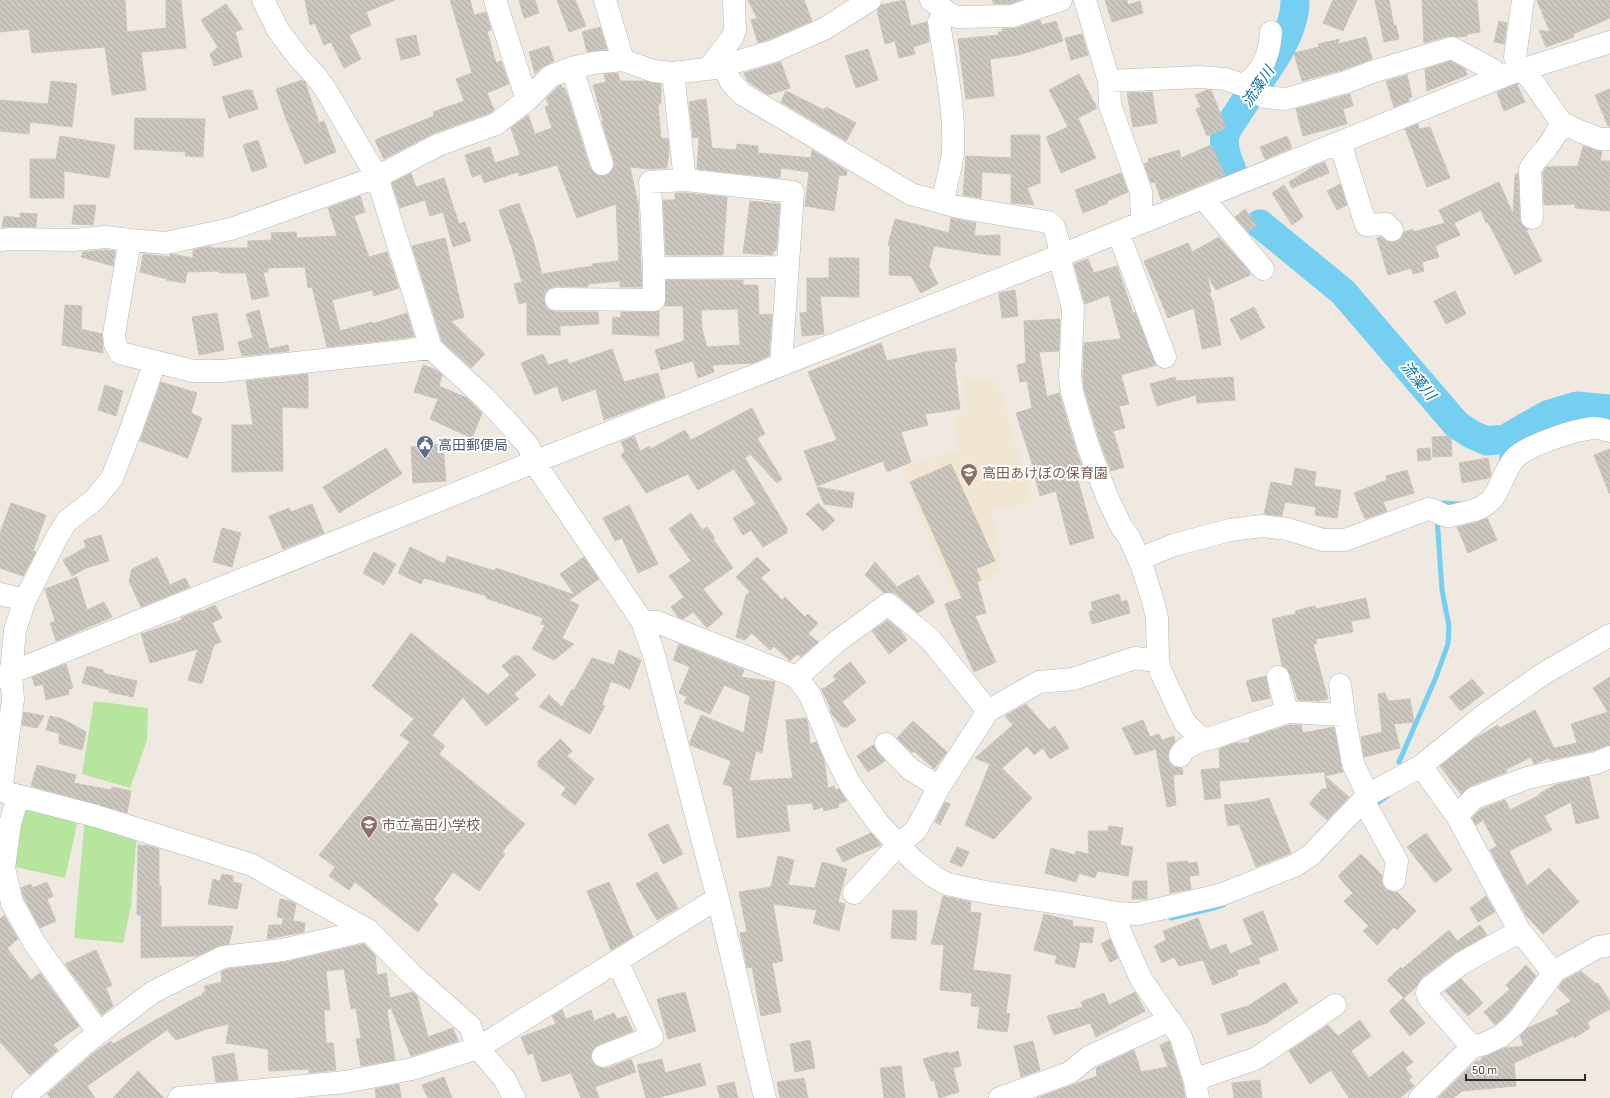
<svg xmlns="http://www.w3.org/2000/svg" width="1610" height="1098" font-family="Barlow,'Noto Sans JP',sans-serif">
	<style>
		.education { fill: #f0e6d1 }
		.grass { fill: #b6e59e }
		.lines { fill: none; stroke-linecap: round; stroke-linejoin: round }
		.stream { stroke: #75cff0; stroke-width: 5 }
		.river { stroke: #75cff0; stroke-width: 29 }
		.building { fill: url(#building-back-hatch); stroke: #cbc5ba; fill-rule: evenodd }
		.minor-casing { stroke: #b4b7c1; stroke-width: 23 }
		.minor { stroke: #fff; stroke-width: 22 }
		.labels { text-anchor: middle; dominant-baseline: central; stroke-width: 4; stroke-linejoin: round; paint-order: stroke }
		.service-label { font-size: 14px; fill: #4e5e75; stroke: #fff; text-anchor: start }
		.education-label { font-size: 14px; fill: #785e54; stroke: #fff; text-anchor: start }
		.water-label { font-size: 15px; font-style: italic; fill: #0d6fa3; stroke: #fff }
	</style>
	<defs>
		<pattern id="building-back-hatch" width="6" height="6" patternUnits="userSpaceOnUse"><rect width="6" height="6" fill="#cbc7bf"/><path d="M-1 5l2 2M0 0l6 6M5-1l2 2" fill="none" stroke="#afaba4"/></pattern>
	</defs>
	<rect width="100%" height="100%" fill="#efe9e1"/>
	<path class="education" d="M963 377 998 382 1032 501 992 511 1002 569 977 587 955 596 937 555 904 474V466L959 450 954 417 968 411Z"/>
	<path class="grass" d="M94 701 148 708 147 740 130 788 82 774Z
		M22 800 79 815 65 878 15 867Z
		M85 817 137 832 131 906 123 943 74 938Z"/>
	<g class="lines">
		<path class="stream" d="M1501 463 1505 439
			M1441 506 1443 503 1461 504
			M1399 762 1436 677 1448 644 1449 626 1442 590 1437 518
			M1372 807 1387 796
			M1171 918 1214 908 1223 905"/>
		<path class="river" d="M1232 170C1227 158 1223 148 1225 135 1227 127 1235 118 1239 111 1259 80 1296 38 1295 0
			M1260 224 1343 292 1457 425 1473 435 1487 441 1505 439 1547 415 1577 406 1610 409"/>
	</g>
	<path class="building" d="M0 0H125L127 32 166 28V0H181L186 48 141 52 146 90 112 95 105 47 32 53 29 29 0 32Z
		M305 0H395L366 12 371 25 349 35 361 59 344 68 331 42 324 45 315 23 310 25Z
		M450 0H470L474 15 486 12 491 30 487 31 496 63 501 61 509 84 487 93 494 110 490 113 434 133 384 159 375 140 434 116 433 112 464 101 456 79 472 73Z
		M519 0H535L539 13 524 18Z
		M557 0H575L586 26 569 32Z
		M748 0H804L812 21 770 39 758 43 751 20 757 18Z
		M905 0 911 26 927 22 929 42 913 47 915 54 899 58 895 41 885 44 877 10 881 5Z
		M992 0H1021L1010 4H994Z
		M1105 0H1127L1128 5 1140 1 1143 13 1112 22Z
		M1333 0H1357L1343 31 1323 23Z
		M1375 0H1389L1394 26 1396 25 1399 39 1384 42Z
		M1422 0H1477L1480 32 1467 34V36L1458 37 1448 36 1424 43Z
		M1537 0H1610V18L1573 34 1574 37 1546 47 1539 30 1550 32Z
		M226 4 243 29 235 32 242 57 214 66 210 54 218 47 201 20Z
		M1040 20 1042 25 1056 21 1063 41 1019 55 990 59 994 96 966 99 958 39 999 35 998 32H1003L1002 29 1016 28Z
		M1499 21 1507 23 1504 44 1494 42Z
		M600 27 607 49 587 52 582 32Z
		M1082 34 1088 55 1071 60 1065 38Z
		M416 35 420 55 401 60 396 39Z
		M1366 37 1372 59 1342 70 1302 81 1294 53 1319 47 1318 44 1340 39 1337 44Z
		M549 46 554 61 542 67 535 74 529 52Z
		M868 49 878 80 856 88 845 56Z
		M1451 61 1465 69 1467 75 1427 91 1425 69Z
		M781 62 790 88 768 95 747 81 744 73Z
		M618 73 620 81H645L661 84V104H658L661 138 668 139 669 151 667 168 651 169 630 167 638 204 642 287H620V281L588 284V287L556 286 550 288 545 292 544 298 545 305 549 310 556 312H598L599 324 560 326V335H527V302L519 304 514 284 522 282 512 248 499 210 519 203 534 243 542 274 593 266 592 264 619 261 616 204 577 218 557 165 519 176 518 172 484 183 481 174 472 177 465 155 490 147 495 163 520 155 511 128 528 115 535 134 552 128 545 107 549 105 546 99 558 87 561 85 562 88H564L568 97 590 168 594 173 599 176H606L611 172 614 166V161L602 122 603 121 593 85 606 82 604 74Z
		M1079 74 1097 108 1078 118 1096 158 1061 173 1046 137 1068 127 1049 90Z
		M1407 75 1412 97 1408 98 1409 101 1394 107 1386 81Z
		M302 80 305 82 319 123 324 121 336 152 305 164 286 119 276 89Z
		M51 81 77 84 72 127 30 122 29 134 0 131V100L48 104Z
		M1517 84 1525 102 1504 111 1497 92Z
		M1610 89V126H1608L1595 95Z
		M247 90H252L258 109 229 118 222 97Z
		M1207 90H1211L1226 128 1207 136 1196 109 1201 107 1195 95Z
		M786 91 824 110 826 107 856 123 846 141 781 102Z
		M1152 92 1157 123 1133 127 1127 93Z
		M1350 94 1353 106 1343 109 1347 124 1303 136 1296 109Z
		M706 99 712 148 736 150 737 144 758 146V153L811 158 812 150 847 171 846 176 839 175 834 211 805 206 809 172 781 168 780 178 697 169 699 137 693 138 689 102Z
		M135 118 205 119 203 157 185 156 186 152 134 149Z
		M1418 124 1419 129 1430 127 1450 178 1427 187 1405 129Z
		M1011 135H1040V183L1027 188 1034 205 1011 203V174L982 172 981 198 963 195 966 156 1011 158Z
		M60 136 115 145 109 178 64 171V198H30V159H56Z
		M1287 136 1292 148 1265 159 1260 147Z
		M258 140 267 167 252 172 243 145Z
		M1211 145 1225 175 1181 193 1161 200 1155 182 1151 183 1144 164 1149 162 1148 159 1179 150 1181 158Z
		M1583 146 1602 152 1600 161H1610V211L1575 208V204L1544 205 1543 173 1546 167 1578 166Z
		M1325 162 1329 173 1292 188 1289 182 1314 166Z
		M411 173 416 187 444 178 459 224 465 222 471 241 453 247 443 212 430 216 425 200 400 208 392 183Z
		M1121 173 1128 192 1107 201 1108 203 1083 213 1075 190Z
		M1518 173 1520 219 1522 225 1528 230H1526L1542 261 1515 275 1488 222 1486 223 1481 210 1454 223 1460 235 1435 246 1439 257 1422 262 1424 271 1413 274 1411 268 1388 275 1377 238 1381 237 1388 242H1395L1401 239 1404 232 1413 229V232L1445 223 1439 210 1499 182 1513 214 1515 175Z
		M1340 184 1347 205 1337 210 1327 191Z
		M1284 185 1303 217 1292 225 1272 193Z
		M675 193H685L727 197 723 255H666L663 200H675Z
		M360 196 365 212 354 216 369 257 387 252 399 288 374 296 372 290 332 300 340 331 372 322V324L407 313 414 337 327 347 312 287 308 288 305 267 268 268V272H263L269 296 252 300 246 273H219V271L187 272 185 283 166 280 167 279 140 272 143 254 170 257V255L172 254 193 258V250L211 246V248H248V241L272 240 271 233 296 232 297 238 337 236 328 208Z
		M750 201 780 204 776 251H773V255L743 253Z
		M74 205H96L93 225 72 224Z
		M1245 209 1257 225 1248 232 1235 217Z
		M20 213 37 214 36 227H2L4 216 20 218Z
		M951 218 976 223 974 236 1000 235V255H991L934 246 929 266 938 284 921 293 911 276 889 275 890 246 888 245 895 219 949 233Z
		M1219 237 1249 271 1250 275 1216 290 1207 275 1211 292 1209 293 1213 302 1221 345 1202 349 1194 308 1168 318 1144 261 1188 243 1192 252Z
		M445 238 464 317 451 321 485 354 471 368 442 341 412 246Z
		M106 250 115 251 113 266 81 257 83 252Z
		M829 258H859V297L820 296 824 334 802 336 800 313 807 312V278H829Z
		M1088 259 1094 273 1117 266 1133 313 1135 312 1156 365 1121 375 1129 404 1119 406 1125 428 1113 431 1124 467 1111 471 1100 442 1084 389 1083 376 1084 343 1121 339 1109 295 1085 304 1074 264Z
		M666 280H743V285H758L759 315 772 314 769 356 753 363 712 365 714 372 698 378 693 361 661 370 655 350 684 341 683 306H665L666 300ZM738 309 740 345 707 347 702 329 701 310Z
		M1015 290 1018 316 1002 318 999 293Z
		M1455 291 1466 314 1446 324 1434 301Z
		M65 305 82 306 81 329 102 334 103 353 62 345Z
		M1254 307 1265 328 1241 340 1230 319Z
		M259 310 269 349 288 345 289 351 242 356 238 342 253 338 246 314Z
		M659 311V336L612 334 613 317 621 318V312H654Z
		M217 313 224 350 199 355 192 317Z
		M1060 319 1059 351 1039 352 1047 397 1059 393 1076 450 1085 475 1077 477 1094 538 1070 545 1056 491 1040 496 1031 460 1016 413 1032 408 1027 381 1020 382 1017 365 1026 363 1024 321Z
		M881 343 887 361 925 352 955 348 957 362H954L960 409 925 414 928 425 901 432 911 462 887 472 883 461 817 486 804 451 837 440 808 372Z
		M612 349 624 382 658 373 665 397 604 420 596 389 562 401 557 386 535 395 521 363 543 354 548 365 567 359 569 364Z
		M423 365 436 370 442 375 439 386 467 398 482 413 472 438 430 419 438 399 414 392Z
		M308 374V408L282 407 283 471 232 472V425H253L246 381Z
		M1175 377 1176 381 1233 377 1235 400 1197 403 1196 395 1157 406 1150 384Z
		M161 382 197 393 191 413 202 418 188 458 140 441Z
		M105 385 123 391 116 416 98 410Z
		M752 408 765 434 757 438 782 479 777 483 750 454 745 458 787 528V533L763 547 751 530 743 535 733 518 756 504 734 469 698 490 688 474 646 493 621 455 625 451 621 442 634 436 640 451 650 446 651 449 685 430 691 440Z
		M1451 436 1452 456 1433 457 1432 437Z
		M443 444 446 481 413 483 411 447Z
		M386 448 402 474 339 513 323 487Z
		M1430 448 1431 460 1418 461 1417 449Z
		M1610 449V493H1609L1594 455Z
		M1488 458 1491 475 1489 478 1462 483 1459 463Z
		M951 464 995 561 976 569 981 580 977 582 986 613 975 616 996 662 974 672 951 621 945 604 962 598 910 482Z
		M1295 468 1316 472 1314 486 1341 490 1337 518 1315 515 1316 507 1285 502 1282 516 1264 514 1271 482 1292 486Z
		M1407 470 1414 493 1383 502 1387 511 1365 519 1354 493 1387 480 1386 476Z
		M817 487 854 493 852 508 824 504Z
		M11 503 46 515 33 551 36 552 23 576 0 568V533Z
		M818 503 835 520 823 531 806 514Z
		M312 504 324 533 283 549 269 516 289 508 291 512Z
		M629 505 658 564 638 573 622 538 615 541 603 518Z
		M691 513 702 530 707 527 715 538 713 539 733 568 703 589 723 614 707 628 693 612 683 619 678 617 671 607 684 597 669 576 691 561 669 529Z
		M1487 518 1497 540 1468 553 1457 527 1478 522Z
		M222 528 241 533 232 567 213 562Z
		M101 535 109 561 86 568 72 576 63 560 86 547 84 540Z
		M410 547 445 564 447 556 495 571 496 568 575 595 560 574 584 557 599 579 569 600 579 605 562 638 574 644 554 660 532 649 545 625 541 624 543 618 486 598 487 596 424 578 421 584 398 573Z
		M374 552 396 564 384 585 363 573Z
		M157 557 170 585 185 578 190 587 141 607 129 581 132 569Z
		M757 557 770 570 761 578 782 600 785 597 805 617 808 614 818 623 808 634 818 642 801 657 797 654 790 661 774 646 770 650 752 633 745 640 736 637 746 595 750 592 736 577Z
		M875 562 897 587 918 575 935 602 918 613 896 594 891 592 884 593 865 575Z
		M77 577 87 610 104 602 112 617 56 641 50 623 55 621 45 589Z
		M1119 594 1121 602 1127 600 1130 613 1092 624 1089 612 1093 610 1091 602Z
		M1366 598 1370 618 1351 621 1353 632 1316 639 1317 644H1313L1328 699 1318 701 1298 700 1290 674 1287 669 1282 665 1272 619 1296 614 1295 611 1315 606 1316 609Z
		M215 605 222 618 212 623 221 642 214 645 202 684 188 680 198 649 150 663 141 634 182 620 181 618 201 610 202 611Z
		M888 620 900 630 907 640 889 654 872 631Z
		M411 633 488 695 510 675 502 666 514 656H519L536 675 514 694 519 699 486 726 463 697 432 735 445 746 439 754 525 824 502 852 505 854 479 891 453 872 433 900 438 904 418 932 355 882 349 890 329 876 335 867 319 855 410 742 400 735 414 719 372 686Z
		M679 644 744 670 741 677 775 682 762 753 756 751 749 781 793 778 789 752 786 720 806 718 808 724 810 744 816 742 824 760 828 788 834 786 835 790 839 789 847 801 838 804 839 807 824 811 823 807 814 810 812 803 786 805 790 831 737 838 732 787 723 784 731 761 690 745V742L701 715 744 733 750 696 724 685 710 714 684 703 687 697 679 693 690 667 673 660Z
		M619 650 641 660 630 689 611 681 602 705 605 706 590 734 539 707 549 695 562 707 572 689 574 690 592 658 614 665Z
		M850 662 866 682 842 702 856 720 847 727H842L831 713 830 707 821 688 823 689 836 680 833 676Z
		M66 664 73 688 68 690 69 694 46 700 43 684 35 686 32 677Z
		M87 666 103 670V673L137 681 133 697 109 692V690L82 683Z
		M1266 676 1270 698 1252 702 1246 681Z
		M1610 677V745L1592 751 1550 760 1549 758 1534 764 1531 757 1505 770 1507 772 1470 786 1461 794 1440 766 1474 739 1498 725 1500 728 1535 710 1554 748 1577 743 1571 724 1608 712 1593 688Z
		M1472 679 1484 693 1461 711 1449 697Z
		M1385 693 1388 701 1410 699 1414 722 1394 724 1400 748 1364 757 1361 737 1382 732 1378 694Z
		M1026 704 1049 730 1055 726 1069 748 1050 759 1043 748 1034 755 1027 746 1002 768 1032 798 994 839 965 825 990 764 975 758 1013 725 1005 716Z
		M24 712 44 716 37 728 22 725Z
		M50 716 63 719 86 732 82 750 59 743V733L46 730Z
		M1143 720 1150 737 1159 734 1162 740 1174 736 1175 741 1169 750 1168 757 1169 762 1174 767 1182 768 1183 774 1173 775 1176 805 1167 807 1156 749 1135 755 1122 728Z
		M913 721 947 752 934 769 914 751 912 753 897 738Z
		M1289 725H1301L1303 733 1334 727 1343 772 1325 776V772L1262 777 1260 775 1261 777 1219 781 1221 798 1205 800 1201 770 1220 768 1219 749 1234 743H1250L1249 738Z
		M560 739 572 751 567 756 594 779 575 805 561 795 566 788 538 766V761Z
		M873 745 885 761 868 772 857 756Z
		M37 765 76 775 74 783 111 790 112 787 131 791 127 813 31 786Z
		M1325 776 1349 797 1327 820 1309 804 1322 789H1327Z
		M1589 777 1599 818 1576 824 1571 802 1544 816 1552 830 1509 851 1527 886 1549 868 1579 902 1543 934 1525 914 1507 882 1490 850 1497 846 1483 820 1476 825 1472 818 1481 809 1505 800 1510 810 1540 795 1539 794 1555 785Z
		M1269 798 1291 853 1256 867 1239 824 1228 826 1224 805 1253 802Z
		M945 802 950 804 940 825 935 822Z
		M668 824 683 854 663 864 648 834Z
		M1109 826 1123 828 1120 845 1133 847 1128 876 1097 871 1095 878 1079 873 1076 882 1045 873 1051 848 1075 855 1076 851 1089 854 1088 831H1108Z
		M871 833 881 845 843 862 836 849Z
		M1426 833 1452 870 1435 883 1407 847Z
		M138 845 149 846 159 849V886H161V927L233 926 229 944 218 946 197 956 141 958V915H137Z
		M957 847 969 852 962 867 950 862Z
		M1361 854 1382 875V884L1386 889 1392 892H1397L1416 911 1397 930 1394 927 1377 945 1363 931 1369 926 1344 901 1353 893 1338 876Z
		M778 856 794 860 788 885 815 888 822 862 847 869 838 902 845 904 839 931 813 923 817 910 773 904 783 961 772 963 781 1012 761 1016 752 967 747 968 740 933 747 932 739 892 771 887Z
		M1187 861 1188 863 1197 862 1199 875 1189 876 1191 889 1170 893 1167 863Z
		M657 872 678 908 657 920 636 884Z
		M222 874 233 876V882L242 884 237 909 208 904 213 879 220 881Z
		M1133 881H1147V899H1132Z
		M47 882 53 896 47 899 56 921 40 928 24 898 21 888 31 884 32 888Z
		M609 882 633 937 611 950 587 891Z
		M943 896 971 902 970 912 981 913 973 970 1011 975 1006 1013 1010 1014 1007 1032 977 1028 980 1007 971 1006 972 993 940 990 944 945 931 944Z
		M1486 896 1495 912 1478 922 1470 908Z
		M280 899 290 901 296 904 293 920 277 917Z
		M893 910 917 911 916 940 891 938Z
		M1263 911 1278 950 1258 958 1260 963 1236 970 1238 975 1213 985 1203 960 1179 966 1174 957 1162 963 1154 946 1166 940 1163 931 1198 918 1210 950 1226 944 1230 954 1253 944 1243 919Z
		M1044 914 1073 921 1072 926 1094 928 1092 943 1080 942 1075 968 1055 963 1057 956 1034 950Z
		M4 915 18 939 7 948 31 980 40 973 79 1026 53 1045 58 1050 30 1075 0 1042V919Z
		M283 919 305 923 304 932 267 939 269 925H282Z
		M1480 925 1487 935 1455 953 1422 977 1416 987 1404 998 1387 980 1401 967 1402 969 1449 930 1457 941Z
		M1110 939 1118 958 1110 962 1101 944Z
		M364 944 375 955 377 975 386 973 390 998 413 992 417 996 428 1037 453 1028 458 1041 411 1056 391 1008 387 1010 395 1060 361 1066 356 1039 361 1038 356 1008 351 1009 344 969 326 971 330 1010H324L326 1043H333L336 1070 309 1073V1069L269 1071 268 1049 226 1043 229 1024 207 1029 176 1040 167 1030 87 1086 95 1098H51L47 1094 91 1055 111 1041 113 1044 193 999 203 995 202 993 206 991 204 986 222 982 221 972 227 969 286 962Z
		M96 950 112 985 106 988 113 1006 102 1015 65 964Z
		M1526 965 1536 976 1508 1013 1495 1025 1484 1012 1510 989 1506 985Z
		M1581 971 1596 984 1598 983 1610 1002V1009L1587 1022 1590 1028 1574 1038 1573 1036 1514 1063 1516 1086 1462 1091 1453 1098H1438L1476 1061H1481V1058L1505 1048 1524 1046 1520 1036 1528 1028 1559 1014 1556 1010 1571 1001 1558 988 1563 981Z
		M1461 979 1483 1003 1468 1016 1445 991Z
		M1285 982 1298 1002 1267 1023 1228 1035 1221 1014 1248 1006Z
		M685 992 696 1031 668 1039 657 999Z
		M1135 992 1145 1011 1096 1037 1090 1023 1054 1035 1047 1016 1083 1007 1081 1002 1104 993 1109 1005Z
		M1403 998 1425 1023 1410 1036 1389 1011Z
		M562 1010 566 1019 591 1010 594 1021 614 1013 617 1019 626 1016 633 1031 598 1045 594 1048 591 1054V1060L595 1065 601 1068H608L631 1059 636 1072 595 1087 599 1098H581L571 1073 542 1082 533 1053 528 1055 521 1037 556 1024 552 1016Z
		M1360 1020 1371 1036 1351 1051 1369 1078 1403 1051 1413 1062 1405 1068 1412 1077 1409 1080 1414 1086 1400 1098H1349L1331 1070 1310 1084 1289 1051 1328 1025 1338 1036Z
		M810 1040 815 1068 795 1072 790 1044Z
		M1033 1041 1040 1070 1021 1077 1014 1046Z
		M1169 1041 1183 1085 1185 1098H1037L1097 1076 1096 1068 1134 1050 1141 1072 1168 1067 1160 1045Z
		M958 1051 961 1066 953 1068 959 1092 939 1098 934 1080 931 1081 923 1059 948 1052 949 1054Z
		M234 1053 238 1080 216 1082 212 1057Z
		M662 1059 665 1073 700 1063 706 1085 657 1098H646L637 1065Z
		M901 1066 905 1098H884L880 1068Z
		M138 1071 164 1098H113Z
		M444 1077 452 1098H428L422 1085Z
		M804 1078 808 1098H780L777 1082Z
		M1260 1080 1262 1098H1234L1232 1083Z
		M734 1082 738 1098H720L717 1086Z
		M399 1084 401 1098H376L375 1089Z"/>
	<g class="lines">
		<defs>
			<path id="minor" d="M263 0 278 30 298 57 315 75 326 90 377 177 431 348 485 398 512 427 529 447 534 462 642 621 654 655 719 903 765 1098
				M495 0 527 100
				M605 0 623 60
				M931 0 948 13 957 17 1012 16 1061 0
				M1085 0 1109 81 1110 105 1141 192 1142 222
				M1523 0 1515 57 1521 70 1530 78 1561 122 1579 131 1600 139H1610
				M723 65 731 82 742 94 911 194 958 207 1048 222 1054 227 1059 244V256L1073 308 1070 377 1072 392 1088 446 1107 497 1121 526 1129 537 1134 548 1142 566 1153 601 1157 618 1158 661 1160 670 1185 723 1201 738 1209 739 1287 712 1344 715 1353 764 1368 795
				M572 68 602 164
				M708 69 732 38 735 30 734 0
				M673 73 685 180 793 192 781 364
				M1109 81 1200 77 1225 79 1243 85 1265 97 1286 99 1346 82 1372 72 1452 48 1493 70 1500 78
				M1243 85C1263 73 1270 54 1271 32
				M1340 143 1366 225 1386 224 1392 230
				M685 180 650 182 654 268 788 267
				M1203 198 1263 269
				M944 202C944 185 952 168 953 151 955 108 945 64 939 22L948 13
				M1532 218 1530 169 1536 160 1546 149 1556 134 1561 122
				M1118 232 1165 357
				M0 240 11 239 73 240 106 237 130 240 114 334 115 344 120 353 193 371H222L431 348
				M130 240 166 243 231 229 377 177 438 145 496 124 527 100 551 76 572 68 593 63 623 60 653 71 673 73 715 68 774 51 824 29 870 0
				M556 299 654 300V268
				M155 362 131 429 112 478 94 500 67 521 57 537 25 600 15 630 11 673 13 699 2 784 7 793 96 816 252 865 368 930 412 975 470 1026 478 1048 505 1080 514 1098
				M1139 559 1174 545 1230 530 1262 526 1287 529 1323 540H1345L1428 509C1435 509 1442 516 1448 516 1452 516 1471 511 1475 510 1502 501 1499 476 1515 458 1528 445 1576 429 1595 428 1600 428 1605 430 1610 431
				M0 594 25 600
				M642 621 657 622 797 677 810 695 835 755 850 784 878 823 914 861 933 876 947 884 990 893 1067 904 1117 913 1138 914 1220 895 1294 866 1311 855 1368 795 1421 766 1483 716 1543 674 1610 635
				M0 677 534 462 1059 256 1506 75 1610 42
				M797 677 835 643 888 604 930 639 988 711 939 787
				M1278 677 1287 712
				M1340 685 1344 715
				M988 711 1039 682 1073 679 1135 658 1158 661
				M1180 756C1184 745 1196 745 1205 738
				M1421 766 1457 816 1519 930 1548 966 1555 971
				M18 796 10 824 4 868 12 903 35 944 99 1033
				M1363 800 1397 861 1394 880
				M1457 816 1474 798 1527 778 1596 763 1610 757
				M854 893 899 844 916 830 939 787 910 769 886 744
				M1117 913V921L1121 934 1141 979 1181 1037 1195 1082 1198 1098
				M1472 1047 1429 998 1427 993 1430 987 1462 963 1520 931
				M603 1056 652 1037 617 961
				M1195 1082 1205 1076 1255 1059 1335 1005
				M23 1098 83 1045 153 992 223 957 283 950 368 930
				M179 1098 345 1082 412 1069 478 1048 718 898
				M1000 1098 1069 1073 1089 1057 1170 1020
				M1420 1098 1472 1047 1484 1044 1501 1036 1517 1022 1555 971 1598 947 1610 945"/>
		</defs>
		<use href="#minor" class="minor-casing"/>
		<use href="#minor" class="minor"/>
	</g>
	<defs>
		<symbol id="civic-pin" viewBox="-11 -11 22 30"><path d="M0 17L-7.5 6A9.5 9.5 0 1 1 7.5 6Z" fill="#5c6f8a" stroke="#fff"/><path d="M-.6-6.5H3V-4.5H.6V-3L4-1V1h2V6H-6V1h2V-1L-.6-3ZM-1.2 2.5V6h2.4V2.5Z" fill="#fff"/></symbol>
		<symbol id="school-pin" viewBox="-11 -11 22 30"><path d="M0 17L-7.5 6A9.5 9.5 0 1 1 7.5 6Z" fill="#8d6e63" stroke="#fff"/><path d="M0-5L7-2L0 1L-7-2ZM-4 1L0 2.5L4 1V4Q0 6-4 4Z" fill="#fff"/></symbol>
	</defs>
	<g fill-rule="evenodd">
		<use href="#civic-pin" x="415" y="434" width="20" height="27"/>
		<use href="#school-pin" x="959" y="462" width="20" height="27"/>
		<use href="#school-pin" x="359" y="814" width="20" height="27"/>
	</g>
	<g class="labels">
		<g class="service-label">
			<text x="438" y="444">高田郵便局</text>
		</g>
		<g class="education-label">
			<text x="982" y="472">高田あけぼの保育園</text>
			<text x="382" y="824">市立高田小学校</text>
		</g>
		<g class="water-label">
			<text transform="translate(1257 86) rotate(-56)">流藻川</text>
			<text transform="translate(1419 380) rotate(50)">流藻川</text>
		</g>
	</g>
	<path d="M1466 1074v6h119v-6" fill="none" stroke="#2e2e2e" stroke-width="2"/>
	<text x="1472" y="1074" font-size="12" fill="#2e2e2e" stroke="#ffffff" stroke-width="3" paint-order="stroke">50 m</text>
</svg>
